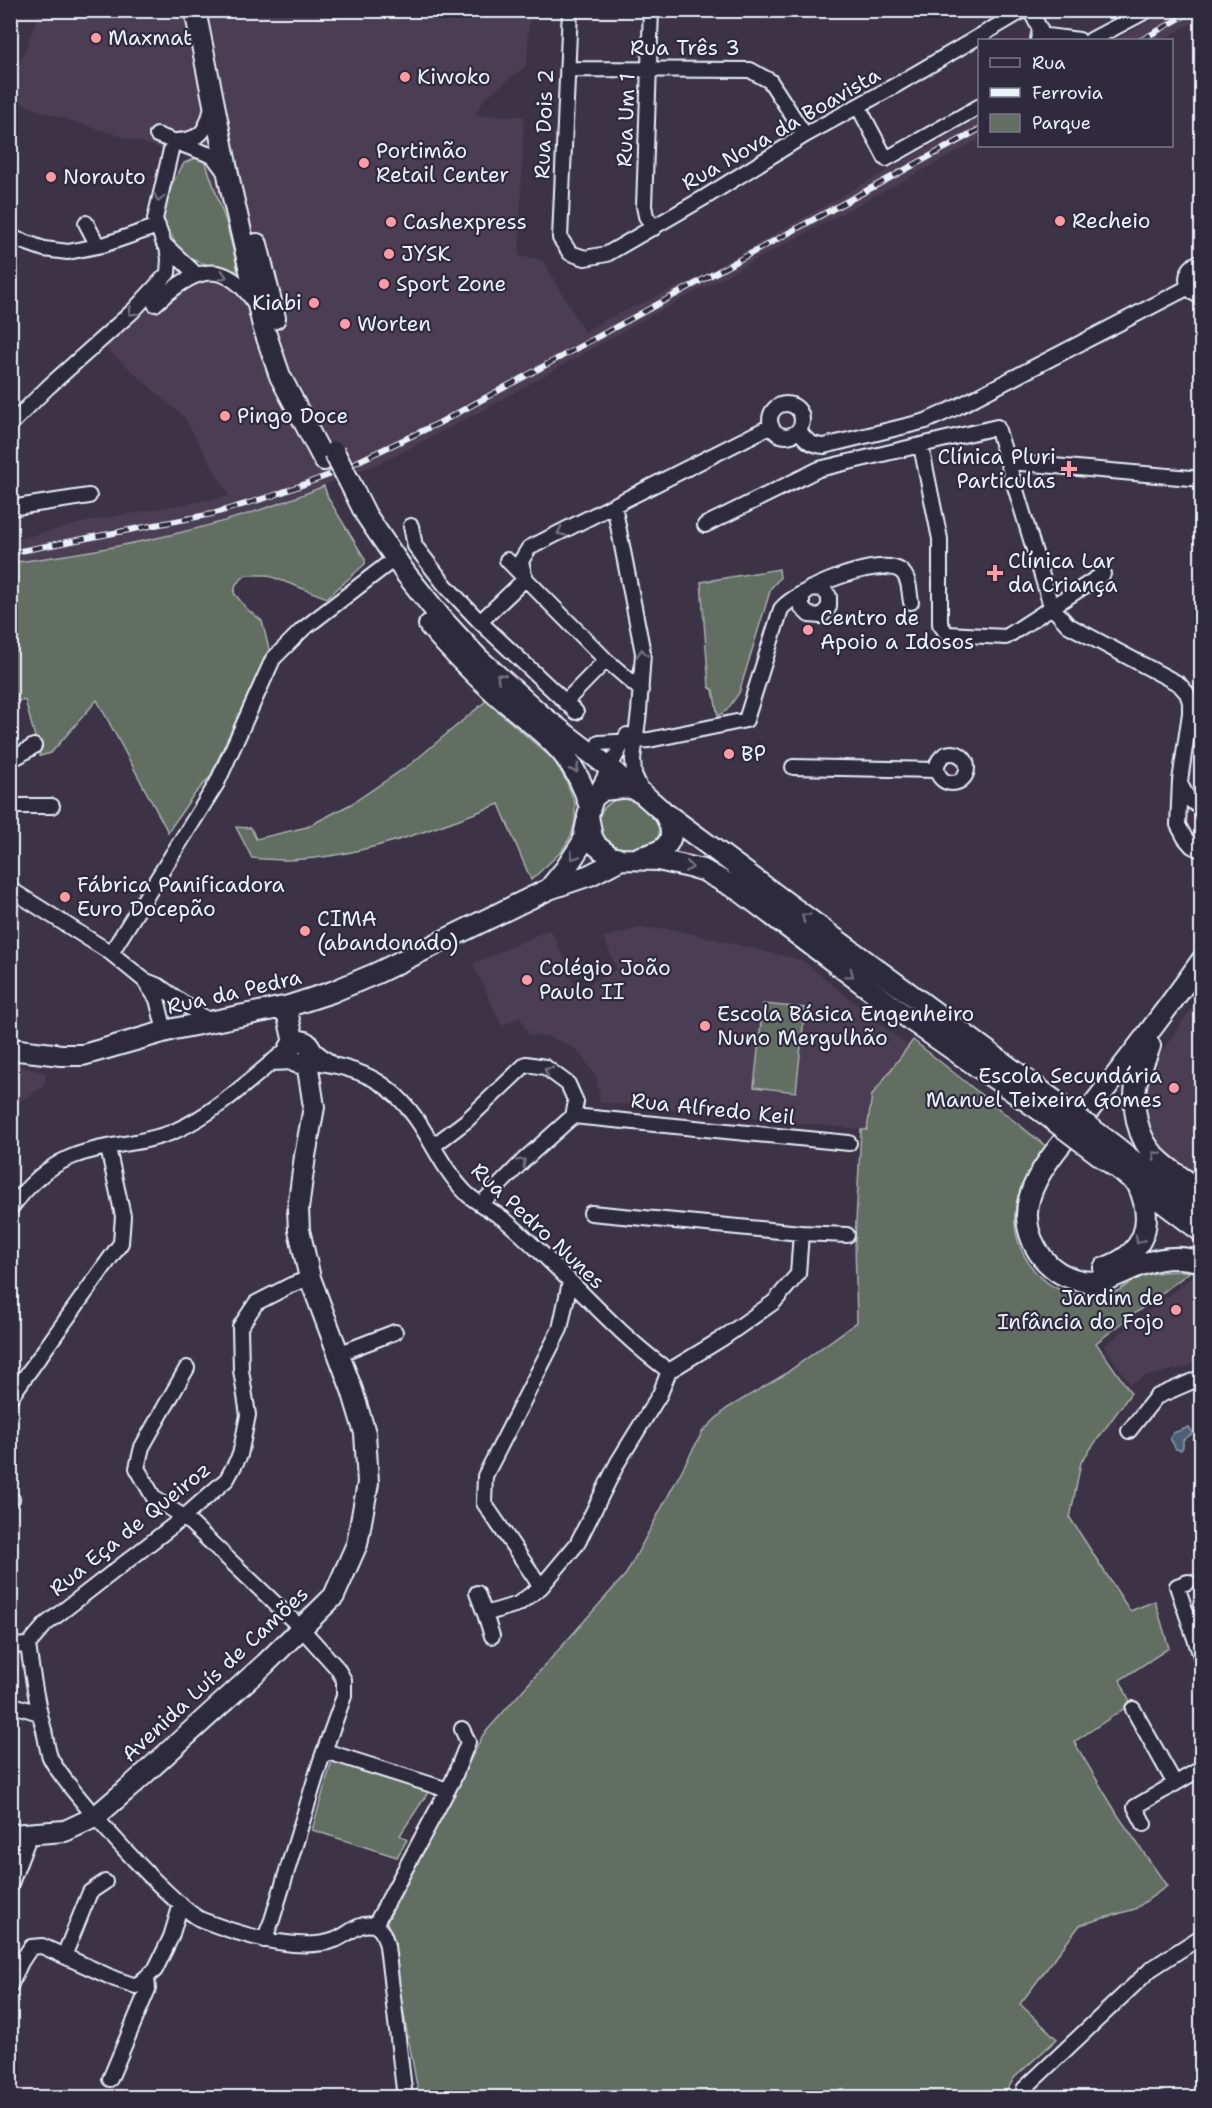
<svg xmlns="http://www.w3.org/2000/svg" width="1212" height="2108" font-family="'Shantell Sans',sans-serif">
	<style>
		.built { fill: #4b3e53 }
		.green { fill: #646e62; stroke: #a6b0ad; stroke-width: 1.5 }
		.water { fill: #4b6076; stroke: #8a9aaa; stroke-width: 1.5 }
		.lines { fill: none; stroke-linecap: round; stroke-linejoin: round }
		.street-casing { stroke: #e8f1f8; stroke-width: 18 }
		.secondary-casing { stroke: #e8f1f8; stroke-width: 24 }
		.street { stroke: #2f2a3d; stroke-width: 14 }
		.secondary { stroke: #2f2a3d; stroke-width: 20 }
		.rail-casing { stroke: #e8f1f8; stroke-width: 6 }
		.rail { stroke: #2f2a3d; stroke-width: 4; stroke-dasharray: 11; stroke-linecap: butt }
		.secondary-bridge-casing { stroke: #e8f1f8; stroke-width: 24; stroke-linecap: butt }
		.secondary-bridge { stroke: #2f2a3d; stroke-width: 20 }
		.oneway { stroke: #70707e }
		.poi-dot { fill: #ff9aa2; stroke: #2f2a3d; stroke-width: 2 }
		.labels { text-anchor: middle; dominant-baseline: central; stroke-width: 4.5; stroke-linejoin: round; paint-order: stroke }
		.poi-label { font-size: 21px; fill: #e8f1f8; stroke: #2f2a3d; text-anchor: start }
		.street-label { font-size: 21px; fill: #e8f1f8; stroke: #2f2a3d }
	</style>
	<rect width="100%" height="100%" fill="#3c3347"/>
	<filter id="ink" filterUnits="userSpaceOnUse"><feTurbulence type="fractalNoise" baseFrequency=".0167" numOctaves="2"/><feDisplacementMap in="SourceGraphic" scale="12" xChannelSelector="R" yChannelSelector="G"/><feConvolveMatrix kernelMatrix="1 2 1 2 8 2 1 2 1" color-interpolation-filters="sRGB"/></filter>
	<g filter="url(#ink)">
		<path class="built" d="M40 11H530L527 65 484 99 476 115 524 116 519 256 543 260 584 332 603 321 701 276 979 118V140L643 320 487 408 389 459 264 509 163 537 11 563V541L90 521 229 496 184 417 92 336 135 295 180 258 206 165 191 158 46 113 11 99 10 88Z
			M1168 11H1201V18L1162 40H1115Z
			M641 928 671 929 802 960 908 1046 872 1095 867 1130 600 1102 596 1076 578 1051 561 1041 548 1037 529 1035 520 1017 502 1026 473 964 548 930 551 931 565 960 576 991 617 969 603 937Z
			M1201 995V1179L1163 1150 1153 1137 1146 1119 1144 1101 1148 1076 1158 1057Z
			M11 1064 47 1073 43 1087 11 1107Z
			M1198 1272 1202 1273 1201 1358 1187 1367 1146 1376 1130 1384 1104 1346Z"/>
		<path class="green" d="M203 155 226 222 238 270 229 271 183 257 162 218 172 184 184 163Z
			M324 486 328 498 365 559V564L327 598 267 575H246L236 584 234 593 247 609 262 621 269 649 210 777 192 797 168 832 97 700 51 753 40 756 25 700 11 702 10 563C117 549 225 528 324 486Z
			M779 569 780 578 771 588 739 693 727 710 718 716 713 690 709 687 701 582Z
			M486 701 554 760 566 780 575 804V822L571 836 562 851 531 880 499 804C434 829 359 858 289 860 277 860 264 859 252 858L236 827 251 828 256 839 307 827 351 804 412 763Z
			M617 799C633 798 651 808 658 823 661 829 659 836 657 842 640 851 622 853 605 843 596 823 595 809 617 799Z
			M763 1004 805 1008 796 1092 754 1087Z
			M913 1040 1048 1148C1039 1163 1025 1179 1019 1195 1002 1241 1039 1298 1089 1295 1098 1295 1109 1294 1117 1291 1125 1287 1132 1280 1141 1277 1157 1271 1175 1271 1191 1271L1096 1343 1131 1393 1081 1462 1070 1518 1130 1611 1155 1601 1169 1648 1120 1680 1131 1704 1074 1742 1119 1817 1167 1886 1135 1909 1080 1925 1020 2004 1057 2039 1014 2078 1003 2097H419L387 1922 483 1735 626 1574 703 1431 726 1409 782 1376 857 1322 855 1240 861 1130H867L872 1095Z
			M333 1757 431 1788 400 1835 407 1840 397 1857 312 1830Z"/>
		<path class="water" d="M1189 1427 1193 1433 1183 1440V1447L1181 1450 1176 1449 1170 1438 1173 1433Z"/>
		<g class="lines">
			<defs>
				<path id="street" d="M570 10 560 238 570 253 585 258 607 254 707 196 805 135 898 84 1024 10
					M651 10 644 206 646 216 654 228
					M1030 10 1040 29 1038 40
					M1039 35 1079 40
					M1091 40 1148 10
					M567 69 750 70 770 81 805 135
					M858 106 886 159 980 106
					M157 135 213 156 225 172
					M173 141 155 219 164 244 196 274
					M176 141C202 140 207 130 212 107
					M86 223 98 246
					M10 234 16 239 44 249 68 252 103 245 158 226
					M1202 261C1182 267 1182 291 1202 297
					M155 304C190 272 221 254 254 302
					M770 420a16 16 0 1 1 32 0a16 16 0 1 1-32 0Z
					M10 425 48 387 133 311 168 273 169 259 167 247
					M799 430C806 441 811 445 824 446L926 421 957 407 1189 287
					M921 446 940 539V624L947 634 1006 637 1103 574
					M1008 462 1202 479
					M614 505 643 653 639 712 633 759 634 774 643 794
					M10 508 89 496
					M705 525 819 469 997 427 1051 606 1068 625 1179 684 1187 693 1190 702V713L1180 781 1178 825 1185 838 1192 846 1202 851
					M411 526 415 546 445 585 480 622 525 579 521 561 529 548 771 426
					M507 560 606 660 641 690
					M808 590 802 597V608L809 615 821 616 829 607V596L822 589 811 588
					M480 622 576 712
					M565 702 606 660
					M599 743 649 740 746 720 781 609C796 590 879 555 901 571 910 578 909 592 911 602
					M937 768a15 15 0 1 1 30 0a15 15 0 1 1-30 0Z
					M10 757 18 756 34 746
					M793 767 937 770
					M1180 783C1185 795 1190 802 1202 808
					M595 795 627 735
					M10 806H52
					M10 889 111 953 144 980 159 986 209 1021
					M111 953 217 783 273 659 302 630 385 566
					M144 980 157 999 165 1031
					M311 1048 331 1063
					M308 1061C365 1068 396 1083 426 1134 438 1155 450 1177 467 1194 478 1204 493 1211 505 1220 515 1228 525 1238 535 1247 580 1289 619 1335 669 1371
					M270 1063 294 1062
					M573 1116 849 1143
					M433 1146 466 1121 526 1064 545 1067 568 1084 576 1102 573 1116 525 1159 481 1204
					M10 1209C25 1189 46 1168 69 1158 100 1144 143 1145 175 1131 219 1111 253 1077 290 1047
					M591 1213 801 1233 847 1235
					M338 1354 395 1332
					M187 1368 142 1447 137 1468 154 1498 184 1517 301 1628 337 1668 344 1680V1696L321 1760 272 1920 264 1940
					M10 1398 121 1243 123 1216 108 1148
					M1129 1431 1156 1397 1202 1377
					M10 1498 12 1499
					M1188 1582 1177 1586 1202 1659
					M541 1587 484 1503 485 1476 560 1329 570 1282
					M477 1593 485 1614 518 1604 541 1587 577 1544 618 1462 660 1394 669 1371 723 1338 774 1302 798 1274 801 1233
					M485 1614 492 1636
					M28 1645C32 1674 36 1702 44 1730 46 1739 47 1749 50 1757 63 1786 175 1909 202 1920 238 1934 298 1953 335 1940 348 1935 358 1922 373 1925 382 1927 385 1937 387 1946L405 2098
					M10 1646 28 1645 46 1624 184 1517 227 1479 240 1455 248 1415 241 1370 240 1327 256 1303 291 1285 310 1278
					M10 1704 39 1713
					M1133 1709 1175 1784
					M325 1751 448 1790
					M1144 1824 1135 1807 1202 1768
					M10 1886 30 1834
					M375 1925 453 1780 468 1742 462 1729
					M64 1956 90 1892 105 1882
					M10 1986 21 1962 31 1947 42 1946 115 1979 136 1986 155 1970 171 1937 181 1904
					M110 2079 148 1989 147 1977
					M1024 2089 1151 1969 1202 1936"/>
				<path id="secondary" d="M195 10 231 189 263 326 280 376 324 460
					M257 244 275 318
					M349 481 366 515 406 574 442 619 478 658 542 716 610 768 630 787 643 794 661 810 1055 1101
					M429 625C450 650 473 673 497 695 540 732 573 749 590 807
					M630 787 603 790 593 798 590 807 588 816 592 837 597 846 611 857 621 859 658 860 703 870 740 891 912 1021 1041 1111
					M640 857C670 851 680 837 662 810
					M549 889 566 868 583 842 587 822
					M1202 960C1166 1011 1128 1060 1089 1110 1070 1134 1039 1166 1030 1196 1019 1230 1040 1269 1074 1279 1103 1288 1118 1273 1143 1264 1162 1257 1183 1256 1202 1262
					M286 1007 294 1043
					M289 1052a11 11 0 1 1 22 0a11 11 0 1 1-22 0Z
					M1150 1046C1146 1057 1140 1069 1137 1081 1131 1107 1137 1139 1157 1158 1170 1171 1187 1181 1202 1191
					M10 1049 61 1055H83L174 1029 289 1006 332 992 377 973 549 889 590 875 621 859
					M1116 1147 1202 1216
					M1101 1156 1202 1232
					M1104 1268C1145 1254 1155 1223 1138 1185
					M10 1835 65 1831 95 1817 131 1786 265 1664 334 1596 357 1544 368 1483 365 1433 352 1390 310 1278 299 1230 298 1209 305 1156 314 1107 307 1062"/>
			</defs>
			<use href="#street" class="street-casing"/>
			<use href="#secondary" class="secondary-casing"/>
			<use href="#street" class="street"/>
			<use href="#secondary" class="secondary"/>
			<defs>
				<path id="rail" d="M1141 40 1195 10
					M10 553 212 514 272 496 329 475 439 423 980 129"/>
			</defs>
			<use href="#rail" class="rail-casing"/>
			<use href="#rail" class="rail"/>
			<defs>
				<path id="secondary-bridge" d="M334 452 349 481
					M1055 1101 1116 1147
					M1041 1111 1101 1156"/>
			</defs>
			<use href="#secondary-bridge" class="secondary-bridge-casing"/>
			<use href="#secondary-bridge" class="secondary-bridge"/>
		</g>
		<defs><path id="oneway-chevron" d="M-2-3.5L2.5 0L-2 3.5" fill="none" stroke-width="1.6" stroke-linecap="round" stroke-linejoin="round" transform="scale(1.5)"/></defs>
		<g class="oneway">
			<use href="#oneway-chevron" transform="translate(159 198) rotate(101)"/>
			<use href="#oneway-chevron" transform="translate(223 276) rotate(19)"/>
			<use href="#oneway-chevron" transform="translate(132 312) rotate(136)"/>
			<use href="#oneway-chevron" transform="translate(561 532) rotate(153)"/>
			<use href="#oneway-chevron" transform="translate(642 653) rotate(-94)"/>
			<use href="#oneway-chevron" transform="translate(500 677) rotate(-138)"/>
			<use href="#oneway-chevron" transform="translate(575 769) rotate(59)"/>
			<use href="#oneway-chevron" transform="translate(574 856) rotate(123)"/>
			<use href="#oneway-chevron" transform="translate(689 867) rotate(11)"/>
			<use href="#oneway-chevron" transform="translate(805 917) rotate(-143)"/>
			<use href="#oneway-chevron" transform="translate(850 974) rotate(37)"/>
			<use href="#oneway-chevron" transform="translate(548 1071) rotate(-152)"/>
			<use href="#oneway-chevron" transform="translate(1156 1155) rotate(-134)"/>
			<use href="#oneway-chevron" transform="translate(522 1162) rotate(-45)"/>
			<use href="#oneway-chevron" transform="translate(1139 1240) rotate(120)"/>
		</g>
	</g>
	<g class="poi-dot">
		<circle cx="96" cy="38" r="6"/>
		<circle cx="405" cy="77" r="6"/>
		<circle cx="364" cy="163" r="6"/>
		<circle cx="51" cy="177" r="6"/>
		<circle cx="1060" cy="221" r="6"/>
		<circle cx="391" cy="222" r="6"/>
		<circle cx="389" cy="254" r="6"/>
		<circle cx="384" cy="284" r="6"/>
		<circle cx="314" cy="303" r="6"/>
		<circle cx="345" cy="324" r="6"/>
		<circle cx="225" cy="416" r="6"/>
		<path d="M1066 460h6v6h6v6h-6v6h-6v-6h-6v-6h6z"/>
		<path d="M992 564h6v6h6v6h-6v6h-6v-6h-6v-6h6z"/>
		<circle cx="808" cy="630" r="6"/>
		<circle cx="729" cy="754" r="6"/>
		<circle cx="65" cy="897" r="6"/>
		<circle cx="305" cy="931" r="6"/>
		<circle cx="527" cy="980" r="6"/>
		<circle cx="705" cy="1026" r="6"/>
		<circle cx="1174" cy="1088" r="6"/>
		<circle cx="1176" cy="1310" r="6"/>
	</g>
	<g class="labels">
		<g class="poi-label">
			<text x="108" y="38">Maxmat</text>
			<text x="417" y="77">Kiwoko</text>
			<text x="376" y="151">Portimão<tspan x="376" dy="24">Retail Center</tspan></text>
			<text x="63" y="177">Norauto</text>
			<text x="1072" y="221">Recheio</text>
			<text x="403" y="222">Cashexpress</text>
			<text x="401" y="254">JYSK</text>
			<text x="396" y="284">Sport Zone</text>
			<text x="302" y="303" text-anchor="end">Kiabi</text>
			<text x="357" y="324">Worten</text>
			<text x="237" y="416">Pingo Doce</text>
			<text x="1056" y="457" text-anchor="end">Clínica Pluri<tspan x="1056" dy="24">Particulas</tspan></text>
			<text x="1008" y="561">Clínica Lar<tspan x="1008" dy="24">da Criança</tspan></text>
			<text x="820" y="618">Centro de<tspan x="820" dy="24">Apoio a Idosos</tspan></text>
			<text x="741" y="754">BP</text>
			<text x="77" y="885">Fábrica Panificadora<tspan x="77" dy="24">Euro Docepão</tspan></text>
			<text x="317" y="919">CIMA<tspan x="317" dy="24">(abandonado)</tspan></text>
			<text x="539" y="968">Colégio João<tspan x="539" dy="24">Paulo II</tspan></text>
			<text x="717" y="1014">Escola Básica Engenheiro<tspan x="717" dy="24">Nuno Mergulhão</tspan></text>
			<text x="1162" y="1076" text-anchor="end">Escola Secundária<tspan x="1162" dy="24">Manuel Teixeira Gomes</tspan></text>
			<text x="1164" y="1298" text-anchor="end">Jardim de<tspan x="1164" dy="24">Infância do Fojo</tspan></text>
		</g>
		<g class="street-label">
			<text x="685" y="48">Rua Três 3</text>
			<text transform="translate(626 120) rotate(-88)">Rua Um 1</text>
			<text transform="translate(544 124) rotate(-88)">Rua Dois 2</text>
			<text transform="translate(781 129) rotate(-30)">Rua Nova da Boavista</text>
			<text transform="translate(234 992) rotate(-13)">Rua da Pedra</text>
			<text transform="translate(713 1109) rotate(6)">Rua Alfredo Keil</text>
			<text transform="translate(538 1226) rotate(43)">Rua Pedro Nunes</text>
			<text transform="translate(130 1529) rotate(-39)">Rua Eça de Queiroz</text>
			<text transform="translate(215 1674) rotate(-43)">Avenida Luís de Camões</text>
		</g>
	</g>
	<rect width="1212" height="2108" fill="none" stroke="#2f2a3d" stroke-width="36"/>
	<rect x="18" y="18" width="1176" height="2072" fill="none" stroke="#e8f1f8" stroke-width="2" filter="url(#ink)"/>
	<rect x="978" y="39" width="195" height="108" fill="#2f2a3d" stroke="#797a88" stroke-width="1.5"/>
	<rect x="990" y="58" width="30" height="9" fill="#2f2a3d" stroke="#797a88" stroke-width="1.5"/>
	<text x="1032" y="69" font-size="18" fill="#e8f1f8">Rua</text>
	<rect x="990" y="88" width="30" height="9" fill="#e8f1f8" stroke="#797a88" stroke-width="1.5"/>
	<text x="1032" y="99" font-size="18" fill="#e8f1f8">Ferrovia</text>
	<rect x="990" y="114" width="30" height="18" fill="#646e62" stroke="#797a88" stroke-width="1.5"/>
	<text x="1032" y="129" font-size="18" fill="#e8f1f8">Parque</text>
</svg>
